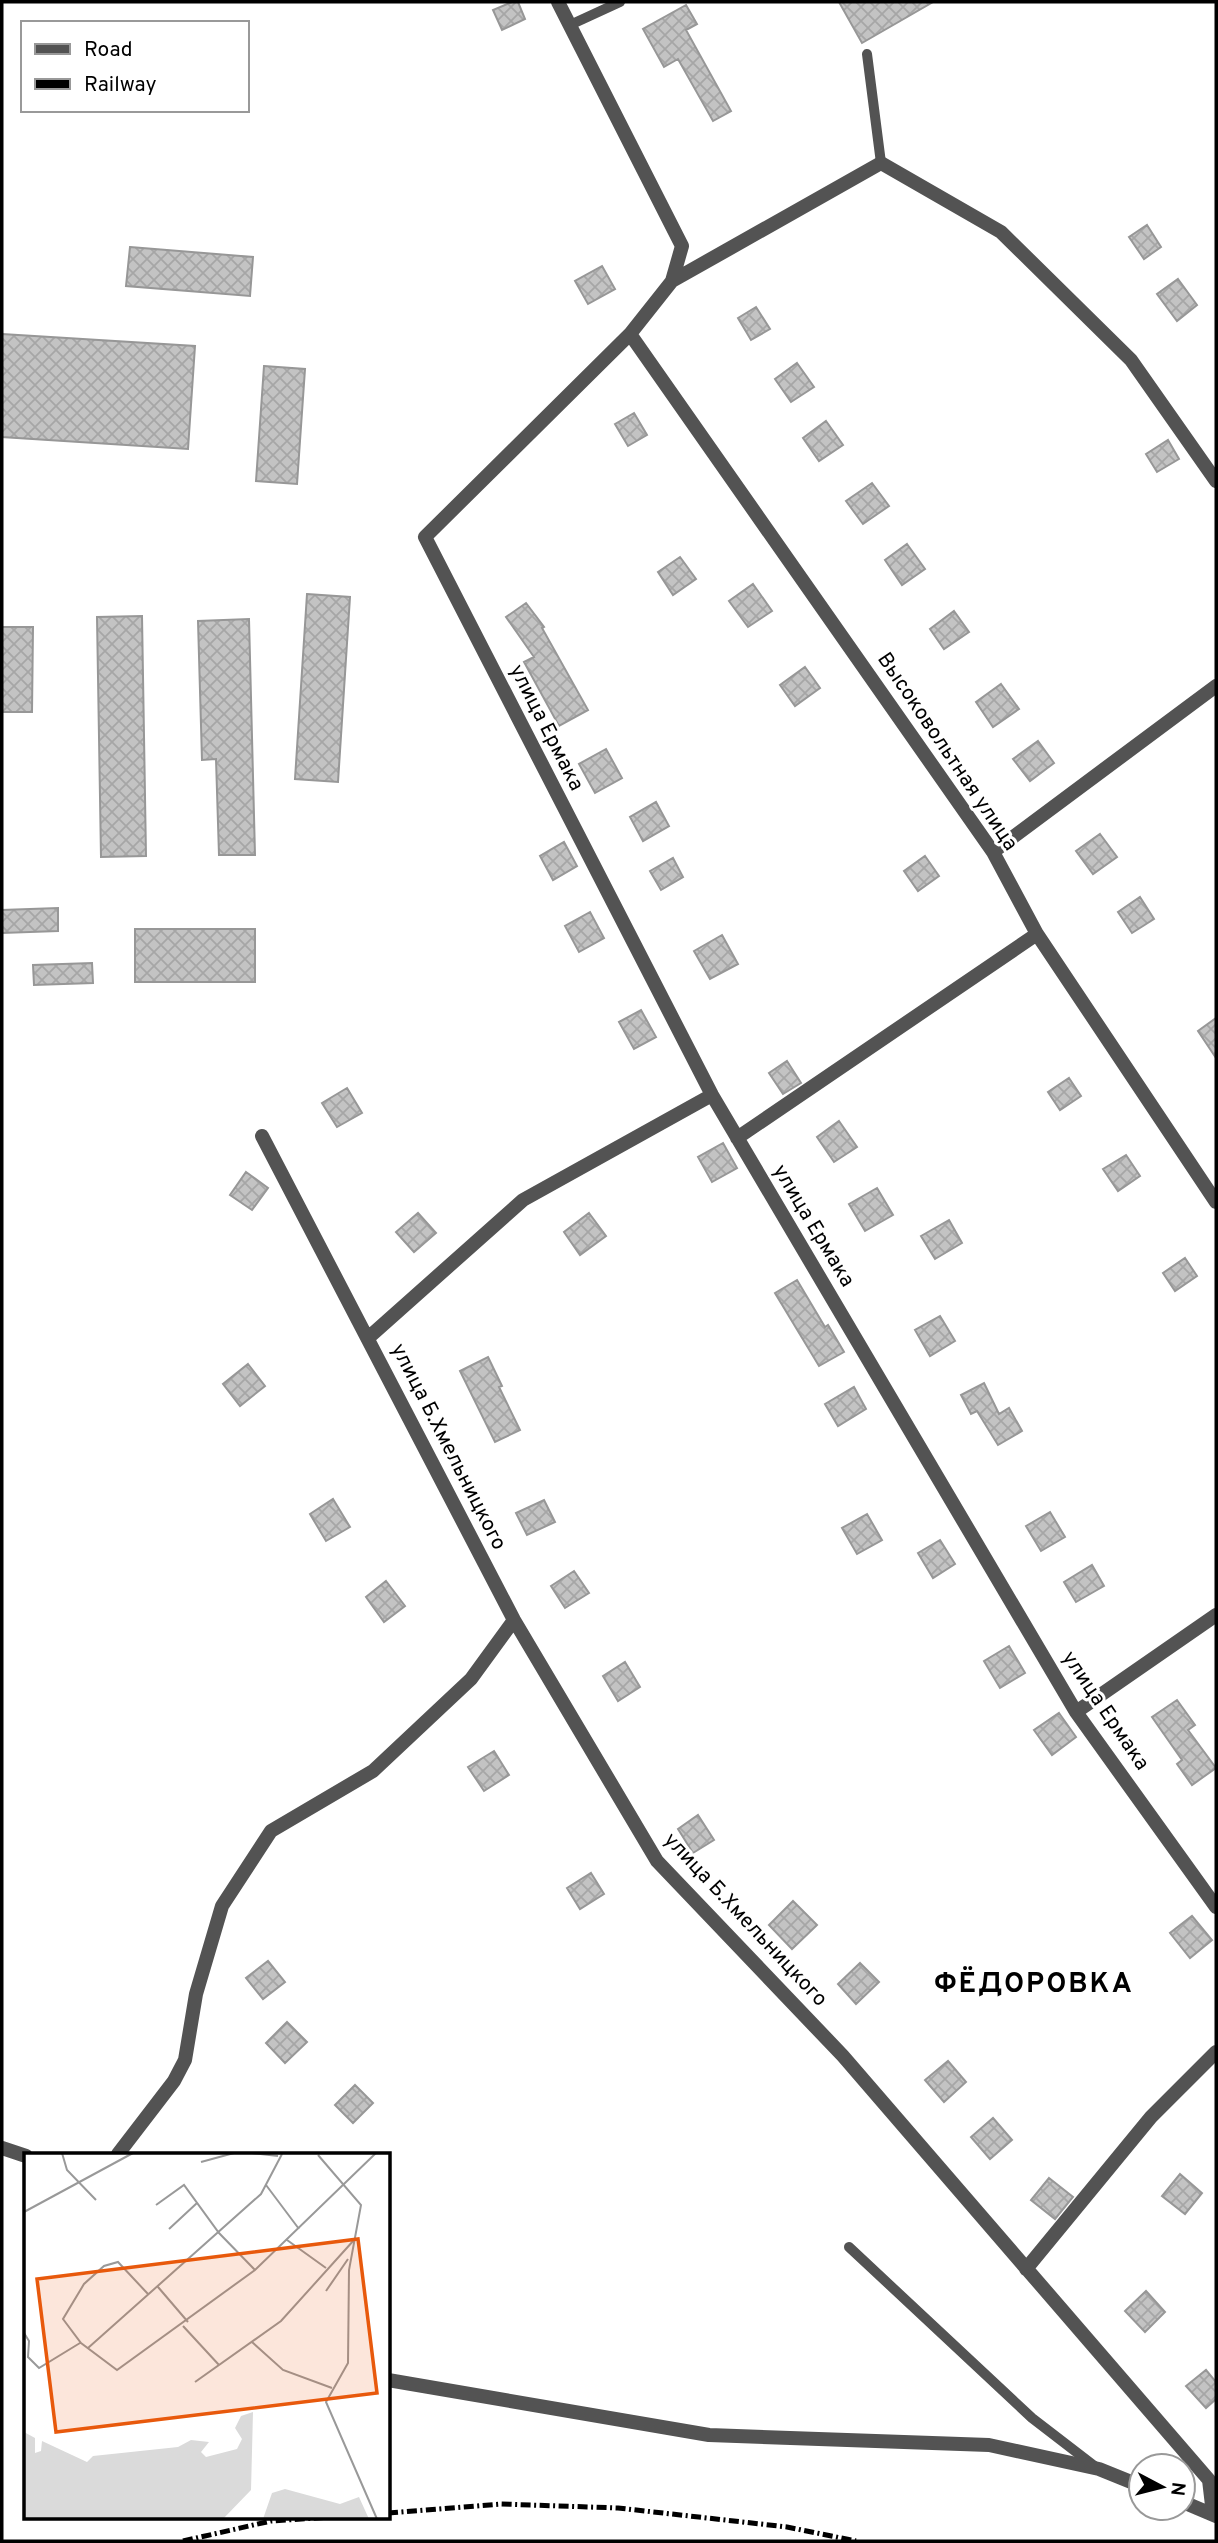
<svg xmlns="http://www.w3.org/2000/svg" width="1218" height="2543" font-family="Overpass,sans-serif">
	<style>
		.building { fill: url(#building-cross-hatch); stroke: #979797; stroke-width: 2 }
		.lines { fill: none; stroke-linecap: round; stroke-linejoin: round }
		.service { stroke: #535353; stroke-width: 10 }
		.minor { stroke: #535353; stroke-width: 14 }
		.rail { stroke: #000; stroke-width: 5; stroke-dasharray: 10 3.5 2 3.5; stroke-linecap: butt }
		.labels { text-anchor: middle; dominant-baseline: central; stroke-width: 6; stroke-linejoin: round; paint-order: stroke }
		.street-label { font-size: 21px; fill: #000; stroke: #fff }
		.district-label { font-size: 28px; font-weight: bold; letter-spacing: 2px; fill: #000; stroke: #fff }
		.inset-road { fill: none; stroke: #999; stroke-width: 2 }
		.view { fill: #e8590c; fill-opacity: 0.15; stroke: #e8590c; stroke-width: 3.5 }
		.inset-edge { fill: none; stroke: #000; stroke-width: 3.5 }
	</style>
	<defs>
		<pattern id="building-cross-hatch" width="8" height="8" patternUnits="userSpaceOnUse" patternTransform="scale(1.75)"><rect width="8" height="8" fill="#c3c3c3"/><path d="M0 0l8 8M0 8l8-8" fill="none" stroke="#a6a6a6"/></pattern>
	</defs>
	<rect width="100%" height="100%" fill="#fff"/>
	<path class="building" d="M512 2H518L525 19 502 30 493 10Z
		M839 2H933L862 43Z
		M686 5 697 24 686 30 731 111 713 121 678 59 664 67 643 29Z
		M1147 225 1161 247 1144 259 1129 237Z
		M130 247 253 257 250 296 126 286Z
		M602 266 615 289 588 304 575 281Z
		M1178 279 1197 305 1177 321 1157 294Z
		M756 307 770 329 751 340 738 318Z
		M2 334 195 346 188 449 2 437Z
		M797 363 814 387 791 402 775 379Z
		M264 366 305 369 297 484 256 481Z
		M634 413 647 435 628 446 615 424Z
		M826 421 843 445 819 461 803 438Z
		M1168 440 1179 459 1157 472 1146 454Z
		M872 483 889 506 863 524 846 501Z
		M907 544 925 569 902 585 885 560Z
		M680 557 696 579 673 595 658 572Z
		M753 584 772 611 748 627 729 601Z
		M307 594 350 597 338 782 295 779Z
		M526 603 544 627 542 628 588 710 559 726 524 662 534 657 506 617Z
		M954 611 969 632 944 649 930 629Z
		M142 616 146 856 101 857 97 617Z
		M249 619 255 855H219L216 759 202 760 198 621Z
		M2 627H33L32 712H2Z
		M805 667 820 688 795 706 780 685Z
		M1001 684 1019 709 993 727 976 702Z
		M1038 741 1054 763 1030 781 1013 759Z
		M606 749 622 778 595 793 579 764Z
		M656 802 669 826 643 841 630 817Z
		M1100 834 1117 857 1093 874 1076 851Z
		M564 842 577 866 553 880 540 856Z
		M925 856 939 876 918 891 904 871Z
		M673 858 683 877 661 890 650 871Z
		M1140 897 1154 919 1132 933 1118 912Z
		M58 908V931L2 933V910Z
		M590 912 604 938 579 952 565 926Z
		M135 929H255V982H135Z
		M722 935 738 964 710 979 694 951Z
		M92 963 93 983 34 985 33 965Z
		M641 1010 656 1037 634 1049 619 1022Z
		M1216 1018V1058L1198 1031Z
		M787 1061 801 1083 783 1094 769 1073Z
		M1069 1078 1081 1096 1060 1110 1048 1092Z
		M347 1088 362 1113 337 1127 322 1103Z
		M839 1121 857 1147 834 1162 817 1137Z
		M723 1143 737 1168 712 1182 698 1157Z
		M1126 1155 1140 1176 1118 1191 1103 1169Z
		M246 1172 268 1188 252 1210 230 1195Z
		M877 1188 893 1215 865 1231 849 1204Z
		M418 1213 436 1233 414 1252 396 1232Z
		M589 1213 606 1236 580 1255 564 1232Z
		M949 1220 962 1243 935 1259 921 1236Z
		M1185 1258 1197 1276 1175 1291 1163 1273Z
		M797 1280 825 1327 828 1325 844 1352 819 1366 775 1293Z
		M940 1316 955 1341 930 1356 915 1330Z
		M488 1357 502 1386 499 1387 520 1430 495 1442 460 1371Z
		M248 1364 265 1386 240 1406 223 1384Z
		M984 1383 999 1414 1009 1408 1022 1431 998 1445 977 1411 971 1414 961 1395Z
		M854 1387 866 1409 838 1426 825 1404Z
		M333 1499 350 1527 326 1541 310 1514Z
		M544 1500 555 1522 527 1535 516 1513Z
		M1050 1512 1065 1537 1041 1551 1026 1526Z
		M867 1514 882 1540 857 1554 842 1528Z
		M940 1540 955 1564 933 1578 918 1553Z
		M1092 1565 1104 1586 1076 1602 1064 1582Z
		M574 1571 589 1593 565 1608 551 1586Z
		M386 1581 405 1606 384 1622 366 1597Z
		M1009 1646 1025 1673 1000 1688 984 1661Z
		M625 1662 640 1687 618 1701 603 1676Z
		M1177 1700 1195 1725 1188 1730 1216 1768 1192 1785 1177 1764 1182 1760 1152 1717Z
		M1059 1713 1076 1737 1052 1755 1034 1730Z
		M494 1751 509 1775 484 1791 468 1767Z
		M698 1815 714 1840 693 1853 678 1829Z
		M591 1873 604 1894 580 1909 567 1888Z
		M793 1901 817 1925 792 1949 769 1925Z
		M1192 1916 1212 1940 1190 1958 1170 1933Z
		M268 1961 285 1982 263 1999 246 1978Z
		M860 1963 879 1982 856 2004 838 1984Z
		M287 2022 307 2042 285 2063 266 2043Z
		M948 2061 966 2082 944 2102 925 2080Z
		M355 2085 373 2103 353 2123 335 2105Z
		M993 2118 1012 2140 990 2159 971 2137Z
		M1180 2174 1202 2193 1185 2214 1162 2196Z
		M1049 2178 1073 2197 1055 2219 1031 2200Z
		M1146 2291 1165 2312 1145 2332 1125 2311Z
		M1206 2370 1216 2382V2399L1206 2408 1186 2386Z"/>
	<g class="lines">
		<path class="service" d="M570 25 620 2
			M867 54 881 163
			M849 2247 1032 2418 1097 2468"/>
		<path class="minor" d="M558 2 682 246 672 281
			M630 334 993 852 1037 934 1216 1202
			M1216 481 1131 360 1001 232 881 163 672 281 630 334 425 537 712 1095 1076 1712 1216 1907
			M993 852 1216 686
			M262 1136 514 1620 657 1861 843 2056 1209 2480 1213 2514
			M737 1138 1037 934
			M368 1338 523 1200 712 1095
			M1076 1712 1216 1615
			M2 2148 26 2156
			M118 2154 174 2081 185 2060 196 1994 222 1906 271 1831 373 1771 471 1679 514 1620
			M1026 2269 1151 2117 1216 2052
			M388 2380 709 2435 989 2445 1099 2469 1141 2486
			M1183 2502 1216 2516"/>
		<path class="rail" d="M388 2513 501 2504 618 2508 787 2527 856 2541
			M183 2541 271 2521 333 2517"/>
	</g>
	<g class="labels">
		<g class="street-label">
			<text transform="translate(546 728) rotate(63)">улица Ермака</text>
			<text transform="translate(947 752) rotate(56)">Высоковольтная улица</text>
			<text transform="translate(813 1226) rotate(59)">улица Ермака</text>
			<text transform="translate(448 1447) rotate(63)">улица Б.Хмельницкого</text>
			<text transform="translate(1105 1711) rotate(56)">улица Ермака</text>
			<text transform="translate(745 1920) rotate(47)">улица Б.Хмельницкого</text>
		</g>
		<g class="district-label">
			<text x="1034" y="1985">ФЁДОРОВКА</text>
		</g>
	</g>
	<g transform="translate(24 2153)">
		<rect width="366" height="366" fill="#fff"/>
		<path d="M229 259 227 337 199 366H0V279L11 285V300L17 298 18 288 63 309 69 303 154 294 167 287 185 289 177 299 182 304 213 296 218 286 211 275 217 263ZM261 336 316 351 335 344 345 366H239L248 340Z" fill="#dadada"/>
		<path class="inset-road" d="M38 0 43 17 72 47M228 0 254 3M253 0H298M294 2 337 52 325 117 324 210 302 249 353 366M177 9 210 0M242 32 275 76M132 52 160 32 195 80 231 117M0 59 109 0M145 76 173 50M263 87 302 115M134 134 164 169M302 138 324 106M124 141 94 109 80 113 60 131 39 166 57 190 93 217 231 117 352 0M159 173 195 212M0 180 5 188 4 204 15 215 56 190M228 189 259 217 308 235M64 195 237 41 258 1M171 229 257 168 330 87"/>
		<path class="view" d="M334 86 353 240 32 279 13 126Z"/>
		<rect width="366" height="366" class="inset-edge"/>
	</g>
	<rect width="1218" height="2543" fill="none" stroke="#000000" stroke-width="7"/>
	<rect x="21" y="21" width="228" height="91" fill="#ffffff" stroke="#999999" stroke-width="2"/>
	<rect x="35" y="44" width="35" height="10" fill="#535353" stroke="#999999" stroke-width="2"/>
	<text x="84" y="56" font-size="21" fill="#000000">Road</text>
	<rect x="35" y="79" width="35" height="10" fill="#000000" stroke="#999999" stroke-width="2"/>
	<text x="84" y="91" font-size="21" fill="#000000">Railway</text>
	<g transform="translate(1162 2487) rotate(97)"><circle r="33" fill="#ffffff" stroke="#999999" stroke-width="2"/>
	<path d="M0-5L12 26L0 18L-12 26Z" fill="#000000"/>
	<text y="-10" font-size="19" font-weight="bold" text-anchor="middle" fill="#000000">N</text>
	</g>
</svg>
